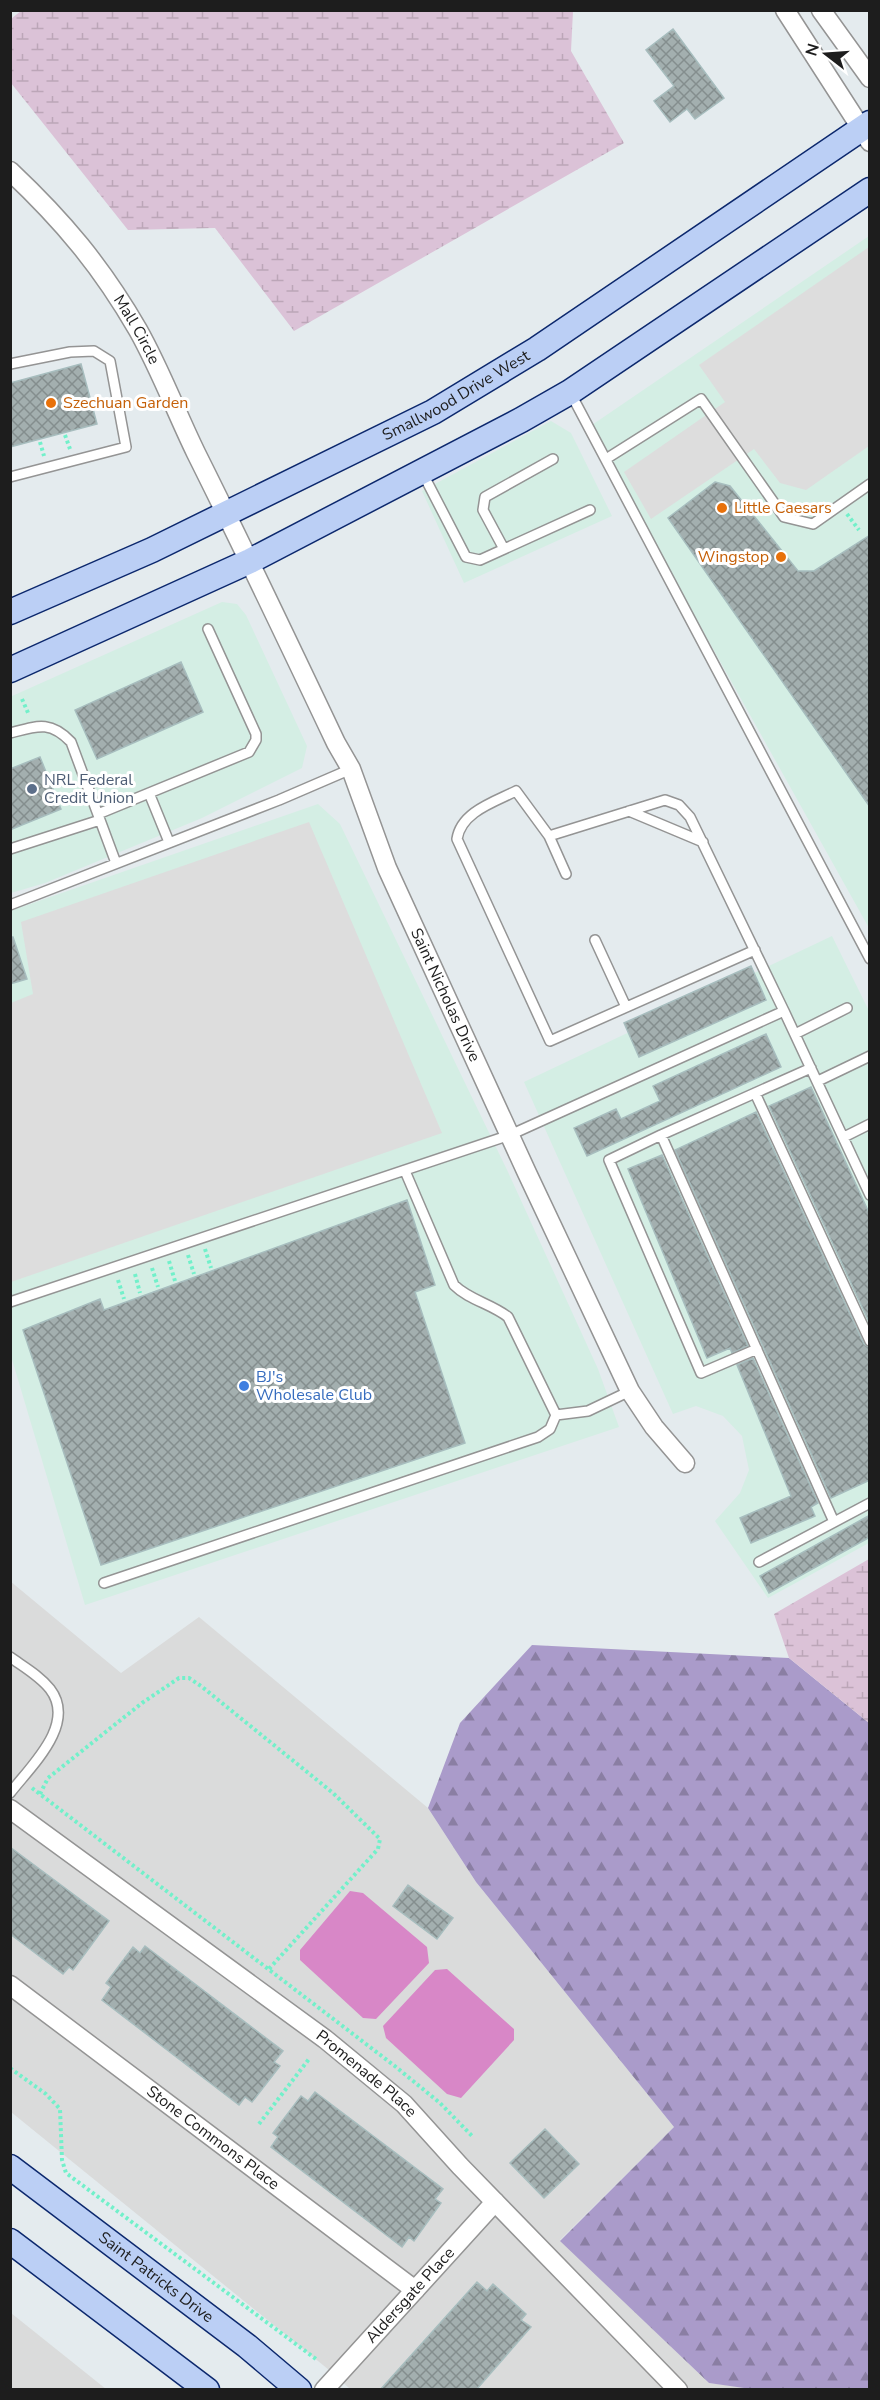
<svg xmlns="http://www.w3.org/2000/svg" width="880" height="2400" font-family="'Nunito Sans',sans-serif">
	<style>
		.residential { fill: #dadbdb }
		.commercial { fill: #d4eee4 }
		.forest { fill: url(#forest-firs) }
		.wetland { fill: url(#wetland-marsh) }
		.pitch { fill: #d887c7 }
		.parking { fill: #ddd }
		.building { fill: url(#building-cross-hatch); stroke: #a7bdbe; stroke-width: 1.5 }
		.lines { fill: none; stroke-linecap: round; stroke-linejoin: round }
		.service-casing { stroke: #949494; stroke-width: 12 }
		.minor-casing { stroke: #949494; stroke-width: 21 }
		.secondary-casing { stroke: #0c286d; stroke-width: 27 }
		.path { stroke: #72f0ca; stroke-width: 4; stroke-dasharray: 3 3; stroke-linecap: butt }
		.service { stroke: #fff; stroke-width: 9 }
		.minor { stroke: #fff; stroke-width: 18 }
		.secondary { stroke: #bbcff5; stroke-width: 24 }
		.food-dot { fill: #e8710a; stroke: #fff; stroke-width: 2 }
		.service-dot { fill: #5c6f8a; stroke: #fff; stroke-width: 2 }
		.shop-dot { fill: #3f7fe0; stroke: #fff; stroke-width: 2 }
		.labels { text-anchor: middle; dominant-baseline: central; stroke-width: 6; stroke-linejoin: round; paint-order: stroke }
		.street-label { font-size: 16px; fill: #1d1d1d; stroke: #fff }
		.food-label { font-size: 16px; fill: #c56008; stroke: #fff; text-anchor: start }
		.service-label { font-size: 16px; fill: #4e5e75; stroke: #fff; text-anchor: start }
		.shop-label { font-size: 16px; fill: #366cbe; stroke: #fff; text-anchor: start }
	</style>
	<defs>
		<pattern id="forest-firs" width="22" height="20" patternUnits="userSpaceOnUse" patternTransform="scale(1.5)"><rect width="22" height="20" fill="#aa9bca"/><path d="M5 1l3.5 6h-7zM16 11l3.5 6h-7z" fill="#8a7ea3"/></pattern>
		<pattern id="wetland-marsh" width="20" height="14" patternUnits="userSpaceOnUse" patternTransform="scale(1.5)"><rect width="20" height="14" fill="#dbc2d7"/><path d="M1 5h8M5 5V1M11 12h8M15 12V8" fill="none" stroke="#bca6b8"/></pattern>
		<pattern id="building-cross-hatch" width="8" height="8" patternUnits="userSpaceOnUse" patternTransform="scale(1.5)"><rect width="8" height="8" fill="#a3afaf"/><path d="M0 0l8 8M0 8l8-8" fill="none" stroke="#848e8e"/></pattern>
	</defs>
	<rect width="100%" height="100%" fill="#e4ebee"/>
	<path class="residential" d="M10 1581 121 1673 199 1617 428 1808 476 1882 674 2127 560 2240 709 2383 758 2389H350L334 2374 11 2112Z
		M10 2313H11L106 2389H11Z"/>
	<path class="commercial" d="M869 236V928L589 427Z
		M551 421 571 433 612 516 464 583 422 491Z
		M222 602 237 604 246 615 307 746 302 768 202 818 45 883 11 893 10 697Z
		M318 804 340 824 508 1172 598 1369 619 1427 85 1605 11 1356 10 911Z
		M832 936 869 1011V1543L768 1598 715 1521 740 1493 749 1470 742 1436 723 1416 696 1406 673 1414 524 1082Z"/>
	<path class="forest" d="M532 1645 789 1658 869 1723V2389L758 2390 709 2383 560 2241 674 2127 476 1882 428 1808 460 1723Z"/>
	<path class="wetland" d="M22 10 573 11 571 51 624 143 294 331 215 228 128 230 11 83V19Z
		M869 1559V1723L789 1658 774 1614Z"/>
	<path class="pitch" d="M350 1891 363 1893 427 1947 429 1963 376 2019 363 2018 300 1960V1950Z
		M447 1969 514 2029V2040L461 2098 447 2094 386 2038 383 2026 435 1970Z"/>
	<path class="parking" d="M869 247V446L806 490 780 483 754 449 651 519 624 472 725 402 699 365Z
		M309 822 442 1133 11 1282V1003L33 994 21 922Z"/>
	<path class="building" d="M673 29 724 98 695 119 687 109 670 122 654 101 674 86 646 50Z
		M81 364 97 424 10 447V383Z
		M715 482 730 486 798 571H814L870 535V807L668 518Z
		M181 662 203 712 97 759 75 710Z
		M40 757 61 809 10 830V769Z
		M10 937H13L27 979 10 984Z
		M751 966 766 1000 639 1057 624 1023Z
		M766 1034 781 1067 587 1156 574 1128 616 1109 621 1119 660 1101 653 1086Z
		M811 1087 870 1215V1324L769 1106Z
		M756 1112 864 1344 870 1348V1480L831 1498 675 1150Z
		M662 1155 748 1346 732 1353 730 1348 707 1358 628 1169Z
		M407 1200 435 1285 415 1292 465 1443 101 1565 23 1330 100 1299 104 1310Z
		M753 1358 818 1503 811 1507 815 1516 751 1543 740 1518 791 1496 737 1365Z
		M870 1515V1537L769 1593 760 1576Z
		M10 1847 109 1921 73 1970 69 1967 63 1974 10 1934Z
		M408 1885 453 1918 437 1939 393 1906Z
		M145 1946 283 2051 274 2062 280 2066 252 2102 245 2097 239 2105 102 2000 111 1987 106 1983 133 1947 140 1953Z
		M315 2092 443 2189 435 2199 441 2203 414 2241 409 2237 402 2247 271 2147 278 2137 273 2133 301 2096 308 2101Z
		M545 2129 579 2164 544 2198 510 2163Z
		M477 2282 487 2291 493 2284 526 2314 521 2320 531 2327 476 2390H380Z"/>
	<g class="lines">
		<defs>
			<path id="service" d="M10 364 70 352 94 351 110 361 126 447 10 477
				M571 394 870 959
				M606 459 701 399 784 517 813 524 870 484
				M422 472 466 557 480 560 590 510
				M504 549 483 510 485 497 553 459
				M10 733C37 726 50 720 71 742L116 863
				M149 793 169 842
				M629 811 703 842
				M98 814 249 752 256 740V734L208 629
				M549 836 566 874
				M10 849 100 820
				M10 905 279 800 351 769
				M595 940 626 1007
				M755 950 550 1041 457 839C461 812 494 802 516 791L549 836 665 800 679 805 690 817 784 1011
				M795 1034 847 1008
				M818 1081 870 1056
				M755 1093 870 1341
				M661 1135 811 1068
				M844 1137 870 1124
				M10 1302 510 1135 784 1011 870 1195
				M757 1349 701 1373 609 1160 661 1135 834 1522
				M556 1415 588 1411 630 1391
				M759 1562 870 1503
				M104 1583 538 1437 550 1429 556 1415 508 1317C492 1304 469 1300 454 1285L405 1171
				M10 1657C24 1667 40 1676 50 1689 77 1724 31 1766 10 1793"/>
			<g id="minor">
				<path d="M785 10 870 142"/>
				<path d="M821 10 870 78"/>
				<path id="s1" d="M10 171C63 221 101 266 138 330 160 369 176 412 196 453 244 549 290 646 336 743L351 769 387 868 527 1173 630 1391 654 1427 685 1463"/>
				<path id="s2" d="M10 1809 325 2039 404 2104 460 2166 678 2390"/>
				<path id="s3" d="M10 1985 415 2290"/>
				<path id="s4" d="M324 2390 495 2202"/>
			</g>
			<g id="secondary">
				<path id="s5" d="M10 612 152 550 433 412 537 349 870 123"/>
				<path d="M10 670 250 561 521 420 570 392 870 190"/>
				<path id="s6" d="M10 2167 247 2346 299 2390"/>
				<path d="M10 2241 207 2390"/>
			</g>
		</defs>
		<use href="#service" class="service-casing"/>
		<use href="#minor" class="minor-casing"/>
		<use href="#secondary" class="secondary-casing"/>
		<path class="path" d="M65 435 70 449
			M40 442 44 456
			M847 514 859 530
			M22 699 29 715
			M205 1249 211 1268
			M188 1255 194 1274
			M169 1261 175 1281
			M152 1268 158 1287
			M135 1274 140 1293
			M118 1280 124 1299
			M32 1788 396 2067 440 2103 473 2137
			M40 1794 48 1778 142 1703 179 1678H189L201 1686 333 1793 380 1839 378 1849 268 1970
			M10 2068 46 2094 60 2109 62 2160 66 2173 316 2359
			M259 2124 309 2059"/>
		<use href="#service" class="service"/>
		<use href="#minor" class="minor"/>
		<use href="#secondary" class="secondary"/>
	</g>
	<g class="food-dot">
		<circle cx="51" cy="403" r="6"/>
		<circle cx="722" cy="508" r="6"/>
		<circle cx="781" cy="557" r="6"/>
	</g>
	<circle class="service-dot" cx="32" cy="789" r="6"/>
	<circle class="shop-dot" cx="244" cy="1386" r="6"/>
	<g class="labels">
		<g class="street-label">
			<text stroke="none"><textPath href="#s1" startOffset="204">Mall Circle</textPath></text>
			<text stroke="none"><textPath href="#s5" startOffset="496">Smallwood Drive West</textPath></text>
			<text stroke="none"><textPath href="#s1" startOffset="938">Saint Nicholas Drive</textPath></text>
			<text stroke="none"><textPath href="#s2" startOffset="444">Promenade Place</textPath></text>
			<text stroke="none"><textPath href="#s3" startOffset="254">Stone Commons Place</textPath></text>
			<text stroke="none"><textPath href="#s6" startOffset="183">Saint Patricks Drive</textPath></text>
			<text stroke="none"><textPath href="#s4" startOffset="128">Aldersgate Place</textPath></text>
		</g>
		<g class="food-label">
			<text x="63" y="403">Szechuan Garden</text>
			<text x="734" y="508">Little Caesars</text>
			<text x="769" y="557" text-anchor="end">Wingstop</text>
		</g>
		<g class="service-label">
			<text x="44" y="780">NRL Federal<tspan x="44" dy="18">Credit Union</tspan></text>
		</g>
		<g class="shop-label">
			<text x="256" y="1377">BJ's<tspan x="256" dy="18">Wholesale Club</tspan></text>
		</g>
	</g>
	<rect width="880" height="2400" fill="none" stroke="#1d1d1d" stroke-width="24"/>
	<g transform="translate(826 54) rotate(287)" stroke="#ffffff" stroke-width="4.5" paint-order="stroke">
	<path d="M0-4.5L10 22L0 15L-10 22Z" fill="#1d1d1d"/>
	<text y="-9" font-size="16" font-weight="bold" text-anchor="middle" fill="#1d1d1d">N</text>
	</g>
</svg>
